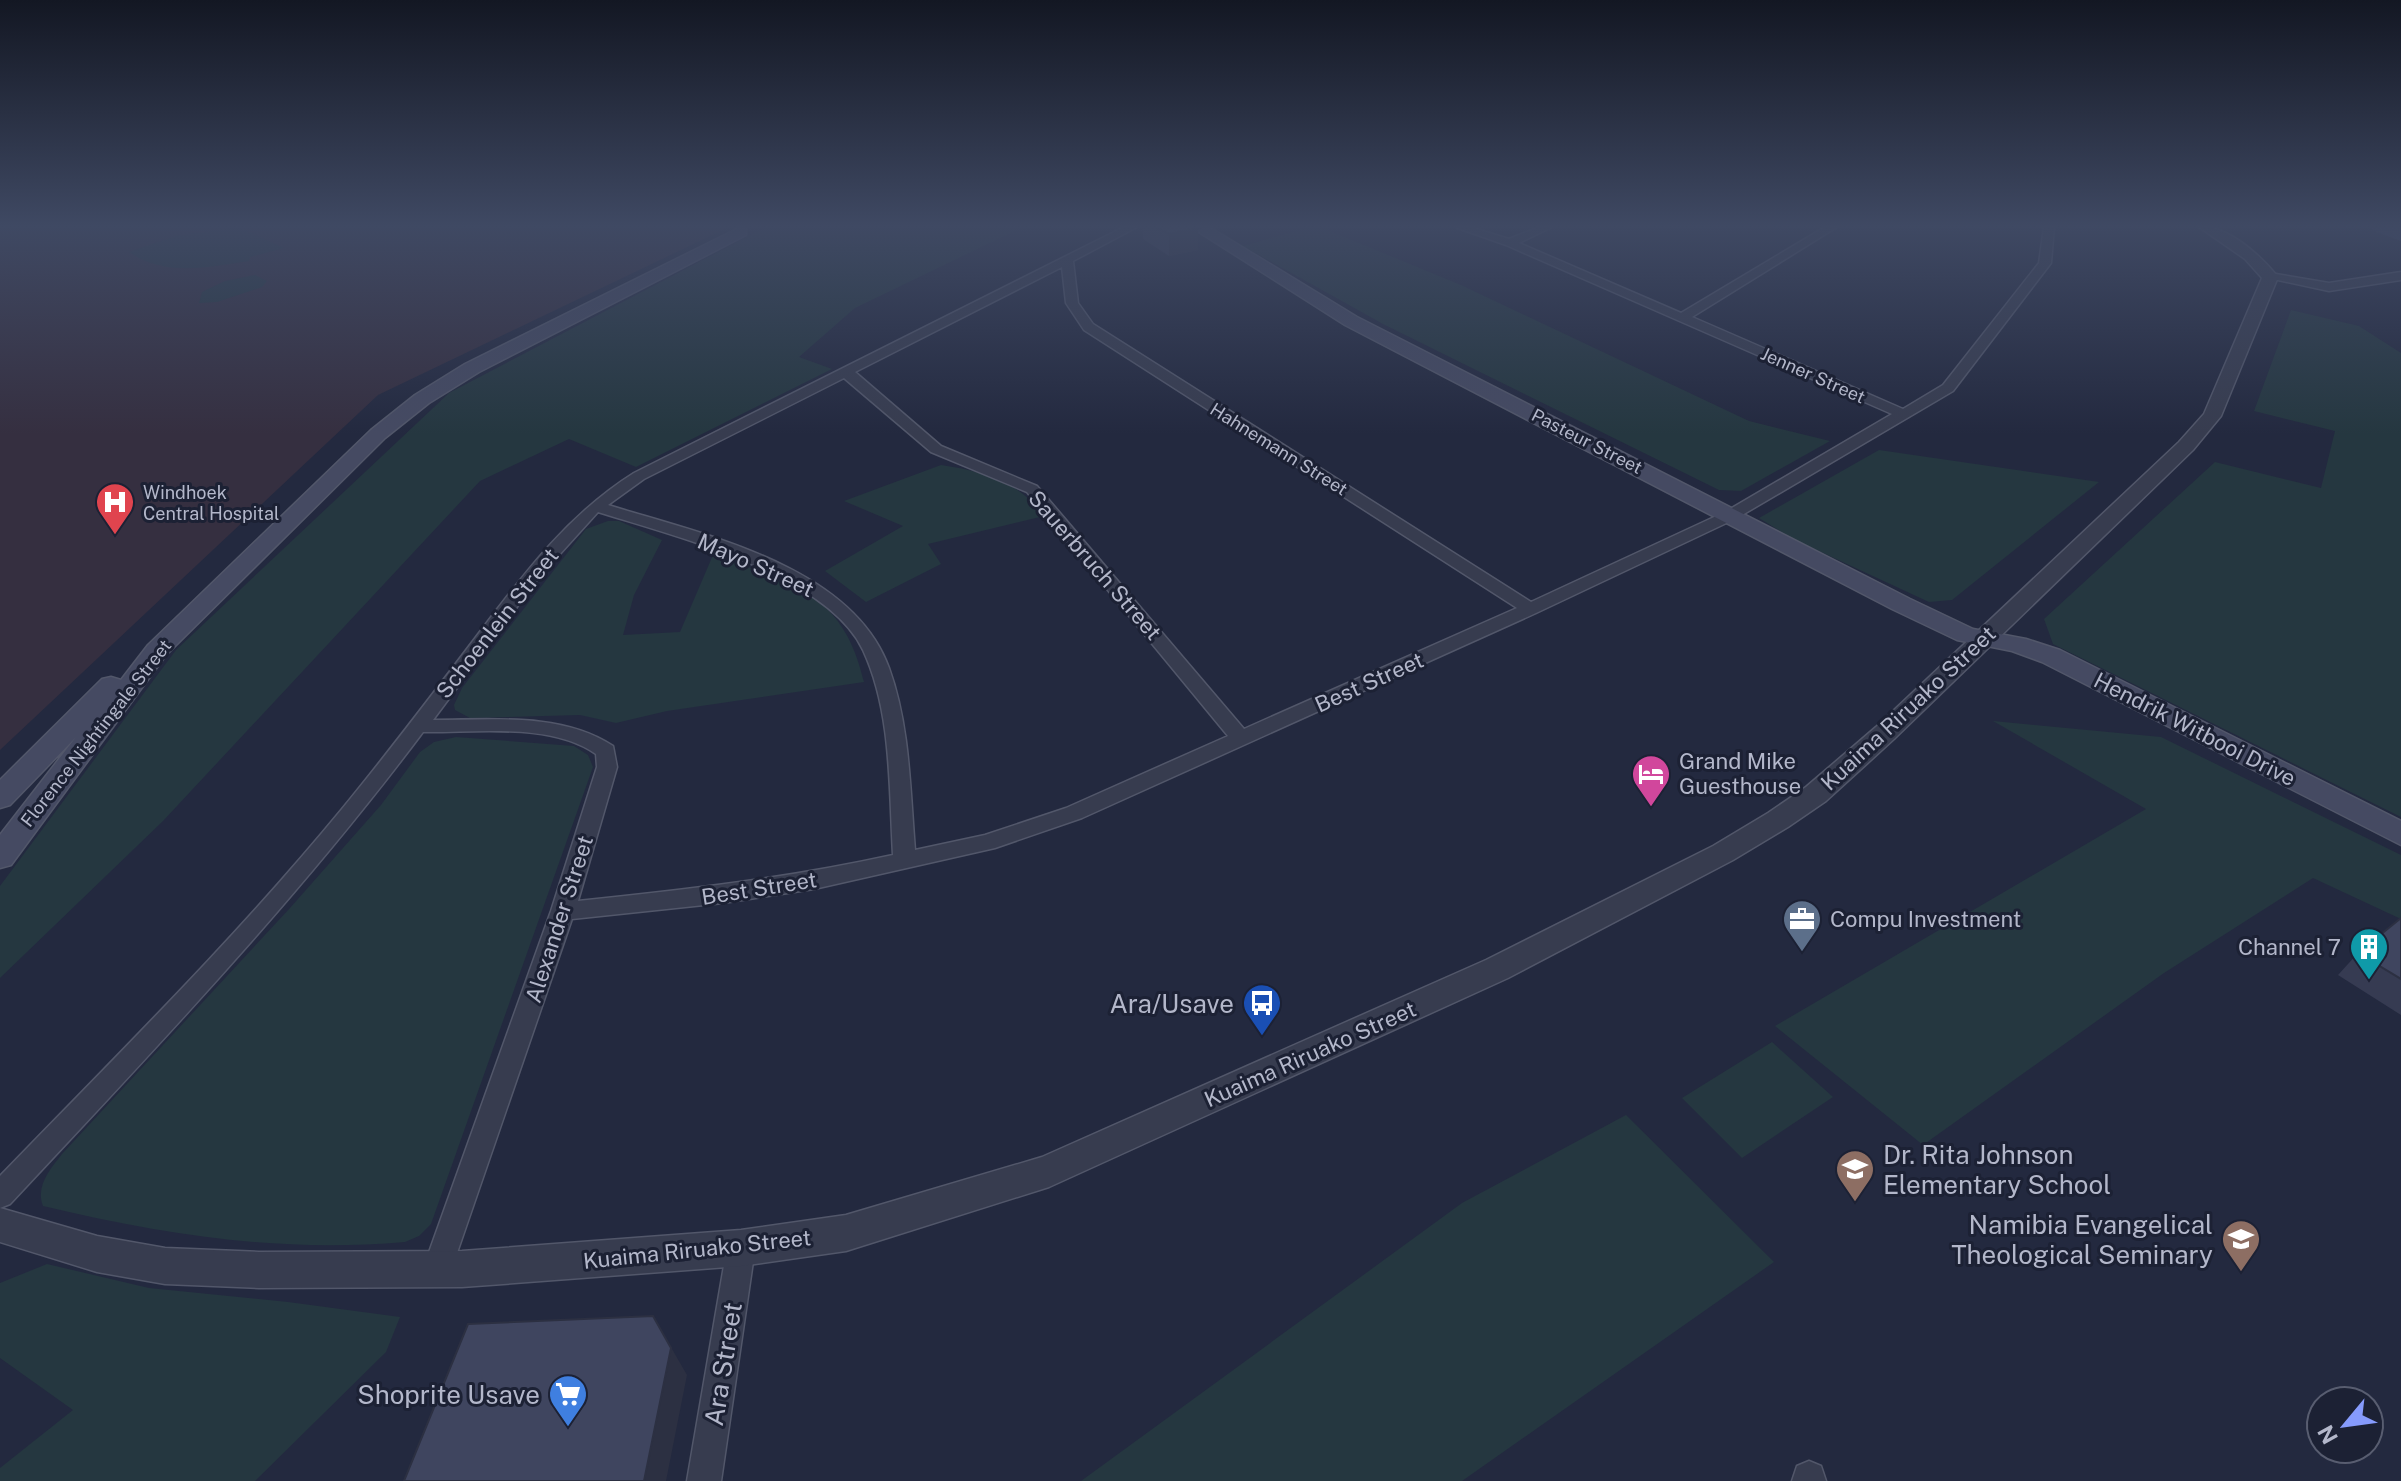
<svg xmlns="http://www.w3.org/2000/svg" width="2401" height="1481" font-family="'Public Sans',sans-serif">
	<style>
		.medical { fill: #352f40 }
		.green { fill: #253740 }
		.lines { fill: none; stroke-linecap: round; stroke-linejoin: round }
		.river { fill: #364166; fill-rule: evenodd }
		.minor-casing { stroke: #52576a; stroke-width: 3 }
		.tertiary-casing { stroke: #52576a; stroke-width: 3 }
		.secondary-casing { stroke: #52576a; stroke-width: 3 }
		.minor { fill: #373c4f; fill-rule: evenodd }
		.tertiary { fill: #373c4f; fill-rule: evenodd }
		.secondary { fill: #454a62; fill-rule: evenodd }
		.wall { fill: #363b52 }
		.shaded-wall { fill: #2c3042 }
		.building { fill: #3f455f; stroke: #2c3042; stroke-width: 2 }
		.labels { text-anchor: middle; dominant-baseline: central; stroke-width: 6; stroke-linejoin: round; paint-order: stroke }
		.far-street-label { font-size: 18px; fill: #b3b7ca; stroke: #1c2134 }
		.far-poi-label { font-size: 18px; fill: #b3b7ca; stroke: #1c2134; text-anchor: start }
		.street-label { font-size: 22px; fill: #b3b7ca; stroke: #1c2134 }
		.poi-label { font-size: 22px; fill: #b3b7ca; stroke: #1c2134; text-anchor: start }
		.near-poi-label { font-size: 26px; fill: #b3b7ca; stroke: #1c2134; text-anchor: end }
		.near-street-label { font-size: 26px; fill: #b3b7ca; stroke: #1c2134 }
	</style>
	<rect width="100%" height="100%" fill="#23293f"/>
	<path class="medical" d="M0 227H729L378 395 0 750Z"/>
	<path class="green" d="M238 227 284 248 250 257 249 261C208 267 165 277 129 252L176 236Z
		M766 227H1023L855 308 799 357 832 369 636 467 569 439 480 481 163 821 0 978V886L176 650 449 393Z
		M1310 227H1320L1461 285 1749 421 1830 441 1741 491 1719 490 1383 324 1243 246Z
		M255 275 267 281 262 287 217 302 199 303 202 292 225 281Z
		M2291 310 2359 326 2401 353V817L2053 644 2044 619 2215 462 2321 488 2335 431 2254 411Z
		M1879 450 2099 482 1952 600 1929 602 1793 539 1759 518Z
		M941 465C982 471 1019 481 1044 516L928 544 941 564 866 602 825 571 903 526 844 501Z
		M608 521H619L662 540 634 595 623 635 680 632 713 555C791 583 843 591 864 682L667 711 616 723 580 715 470 718 455 710 454 705 462 688 586 529Z
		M1993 721 2161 737 2401 855V919L2313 878 2164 973 1923 1145 1775 1026 2146 809Z
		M456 737 574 746 588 755 593 767 431 1224 419 1236 405 1242C278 1253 166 1235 43 1206 35 1186 51 1168 62 1154L290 908 381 805 420 752 434 742Z
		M1772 1042 1833 1097 1742 1158 1682 1098Z
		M1626 1115 1774 1262 1462 1481H1081L1462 1203Z
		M47 1264 149 1288 288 1302 400 1317 386 1352 255 1481H0V1468L73 1410 0 1358V1283Z"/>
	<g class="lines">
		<path class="river" d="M2371 227 2401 228V241L2374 231Z"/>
		<defs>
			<path id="minor" d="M1124 227H1137L1073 261 1078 303 1093 324 1531 602 1725 512 1892 414 1506 245 1455 227H1470L1509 239 1539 227H1552L1519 243 1681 313 1825 227H1837L1692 317 1903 409 1943 385 2039 263 2044 227H2054L2051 263 1953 391 1737 518 1536 613 1082 818 995 848 814 889 723 903 572 919 448 1279 438 1283 428 1279 423 1269 551 911 597 767 596 754C550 722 477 733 423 732 297 900 153 1051 10 1204L0 1208V1176C116 1056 236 938 342 809 388 753 432 695 476 637 523 575 567 515 634 473ZM1062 267 1066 303 1084 330 1517 608 1244 729 1037 486 941 446 855 372ZM844 378 931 452 1027 492 1228 736 1066 808 985 835 915 850C910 790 910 726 889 668 852 565 701 534 608 505L644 479ZM598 512C674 536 827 574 863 650 892 712 889 788 893 855 789 878 684 890 578 901L617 767 613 746C562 712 491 720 433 720L540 576Z
				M2401 272V280L2329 291 2264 277 2270 273 2329 283Z
				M741 1234 751 1238 755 1248 721 1481H687L727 1248 731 1238Z
				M1809 1461 1821 1466 1826 1481H1792L1797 1466Z"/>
			<path id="tertiary" d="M2199 227C2228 225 2260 255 2278 277L2221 416 2193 450 1894 739 1826 801 1788 827 1733 860 1508 978 1049 1187 846 1251 741 1266 462 1287 259 1288 165 1284 97 1272 0 1242V1208L97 1236 165 1248 259 1252 462 1251 741 1230 846 1215 1042 1157 1486 960 1713 846 1768 813 1806 787 1876 727 2179 442 2204 414 2262 278 2245 259Z"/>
			<path id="secondary" d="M741 227 746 229V235L479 372 429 403 385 438 166 655 11 865 0 868V835L76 737 10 805 0 808V780L102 679 111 677 121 680 148 645 371 430 415 395 465 364Z
				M1191 227H1209L1357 317 1910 599 1973 629 2026 639 2060 650 2401 821V845L2042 662 2012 651 1957 640 1892 609 1345 325Z"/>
		</defs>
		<use href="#minor" class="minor-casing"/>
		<use href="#tertiary" class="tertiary-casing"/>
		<use href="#secondary" class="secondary-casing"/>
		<use href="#minor" class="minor"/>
		<use href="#tertiary" class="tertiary"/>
		<use href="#secondary" class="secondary"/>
	</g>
	<path class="wall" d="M1143 227H1196L1198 250 1169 256 1143 239Z
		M2401 918V1015L2338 975 2358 953Z"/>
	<path class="shaded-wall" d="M1198 228V250L1169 256V234Z
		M653 1316 687 1375 666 1481H644Z"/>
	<path class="building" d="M1156 227H1196L1198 228 1169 234Z
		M2401 918V979L2358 953Z
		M653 1316 671 1348 644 1481H404L468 1324Z"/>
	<linearGradient id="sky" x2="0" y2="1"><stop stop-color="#131723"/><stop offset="0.52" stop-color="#3f4963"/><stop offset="1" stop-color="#3f4963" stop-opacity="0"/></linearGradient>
	<rect width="2401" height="434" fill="url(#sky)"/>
	<defs>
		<symbol id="hospital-pin" viewBox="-11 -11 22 30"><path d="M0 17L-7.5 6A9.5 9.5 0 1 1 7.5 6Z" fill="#e0444e" stroke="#1c2134"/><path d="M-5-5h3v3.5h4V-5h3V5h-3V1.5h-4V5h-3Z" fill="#fff"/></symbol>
		<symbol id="hotel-pin" viewBox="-11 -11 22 30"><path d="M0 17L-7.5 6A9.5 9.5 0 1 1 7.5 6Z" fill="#d1479c" stroke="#1c2134"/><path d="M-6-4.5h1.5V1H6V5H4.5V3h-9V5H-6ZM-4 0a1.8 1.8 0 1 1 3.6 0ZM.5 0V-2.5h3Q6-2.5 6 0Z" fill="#fff"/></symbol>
		<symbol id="office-pin" viewBox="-11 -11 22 30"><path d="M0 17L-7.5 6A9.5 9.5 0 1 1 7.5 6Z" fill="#5c6f8a" stroke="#1c2134"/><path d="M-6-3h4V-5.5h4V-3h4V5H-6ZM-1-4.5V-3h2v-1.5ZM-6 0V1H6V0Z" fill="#fff"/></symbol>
		<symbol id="building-pin" viewBox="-11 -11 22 30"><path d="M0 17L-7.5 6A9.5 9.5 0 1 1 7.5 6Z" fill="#0f9aa8" stroke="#1c2134"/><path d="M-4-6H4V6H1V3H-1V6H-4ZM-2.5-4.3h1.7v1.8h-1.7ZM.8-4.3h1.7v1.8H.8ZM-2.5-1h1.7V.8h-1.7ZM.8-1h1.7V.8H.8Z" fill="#fff"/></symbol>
		<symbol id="bus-pin" viewBox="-11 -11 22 30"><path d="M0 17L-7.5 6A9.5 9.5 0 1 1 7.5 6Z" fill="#1a4fb4" stroke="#1c2134"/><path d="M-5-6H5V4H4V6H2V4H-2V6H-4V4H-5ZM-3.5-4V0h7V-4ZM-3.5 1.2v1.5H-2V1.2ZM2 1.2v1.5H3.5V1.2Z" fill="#fff"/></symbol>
		<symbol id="school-pin" viewBox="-11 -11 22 30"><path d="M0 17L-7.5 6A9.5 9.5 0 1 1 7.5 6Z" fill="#8d6e63" stroke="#1c2134"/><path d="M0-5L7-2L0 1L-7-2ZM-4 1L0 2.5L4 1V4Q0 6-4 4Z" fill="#fff"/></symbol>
		<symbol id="supermarket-pin" viewBox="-11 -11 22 30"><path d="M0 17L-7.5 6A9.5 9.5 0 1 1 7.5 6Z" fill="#3f7fe0" stroke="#1c2134"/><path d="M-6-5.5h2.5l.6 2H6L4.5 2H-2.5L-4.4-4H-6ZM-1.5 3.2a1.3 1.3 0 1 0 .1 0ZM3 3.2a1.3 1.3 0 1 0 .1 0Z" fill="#fff"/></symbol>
	</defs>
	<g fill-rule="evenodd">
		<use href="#hospital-pin" x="93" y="480" width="44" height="60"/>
		<use href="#hotel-pin" x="1629" y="752" width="44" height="60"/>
		<use href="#office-pin" x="1780" y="897" width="44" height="60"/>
		<use href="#building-pin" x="2347" y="925" width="44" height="60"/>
		<use href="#bus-pin" x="1240" y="981" width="44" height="60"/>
		<use href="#school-pin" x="1833" y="1147" width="44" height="60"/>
		<use href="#school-pin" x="2219" y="1217" width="44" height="60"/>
		<use href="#supermarket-pin" x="546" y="1372" width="44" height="60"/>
	</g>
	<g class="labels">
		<g class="far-street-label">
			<text transform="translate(1813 375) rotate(24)">Jenner Street</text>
			<text transform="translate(1587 441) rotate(27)">Pasteur Street</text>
			<text transform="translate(1279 449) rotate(32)">Hahnemann Street</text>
			<text transform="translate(96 733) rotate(-52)">Florence Nightingale Street</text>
		</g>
		<g class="far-poi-label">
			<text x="143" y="492">Windhoek<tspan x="143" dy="21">Central Hospital</tspan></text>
		</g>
		<g class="street-label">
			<text transform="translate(756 565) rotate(24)">Mayo Street</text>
			<text transform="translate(1095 565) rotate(49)">Sauerbruch Street</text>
			<text transform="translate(497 623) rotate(-52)">Schoenlein Street</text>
			<text transform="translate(1369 682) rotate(-24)">Best Street</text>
			<text transform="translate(1908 708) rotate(-43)">Kuaima Riruako Street</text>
			<text transform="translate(2195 729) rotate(27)">Hendrik Witbooi Drive</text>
			<text transform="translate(759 888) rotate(-9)">Best Street</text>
			<text transform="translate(559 919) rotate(-72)">Alexander Street</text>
			<text transform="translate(1310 1054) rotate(-24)">Kuaima Riruako Street</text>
			<text transform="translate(697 1249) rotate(-6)">Kuaima Riruako Street</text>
		</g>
		<g class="poi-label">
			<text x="1679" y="761">Grand Mike<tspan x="1679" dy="25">Guesthouse</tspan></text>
			<text x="1830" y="919">Compu Investment</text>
			<text x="2341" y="947" text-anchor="end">Channel 7</text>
		</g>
		<g class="near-poi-label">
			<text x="1234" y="1003">Ara/Usave</text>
			<text x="1883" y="1154" text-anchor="start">Dr. Rita Johnson<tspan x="1883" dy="30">Elementary School</tspan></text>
			<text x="2213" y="1224">Namibia Evangelical<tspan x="2213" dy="30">Theological Seminary</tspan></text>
			<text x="540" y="1394">Shoprite Usave</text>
		</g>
		<g class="near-street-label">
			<text transform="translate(723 1364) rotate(-81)">Ara Street</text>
		</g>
	</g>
	<g transform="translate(2345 1425) rotate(241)"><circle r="38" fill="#1c2134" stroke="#585d70" stroke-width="2"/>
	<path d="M0-6L14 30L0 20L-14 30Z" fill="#869bfc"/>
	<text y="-12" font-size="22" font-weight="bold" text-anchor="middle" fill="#b3b7ca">N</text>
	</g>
</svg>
